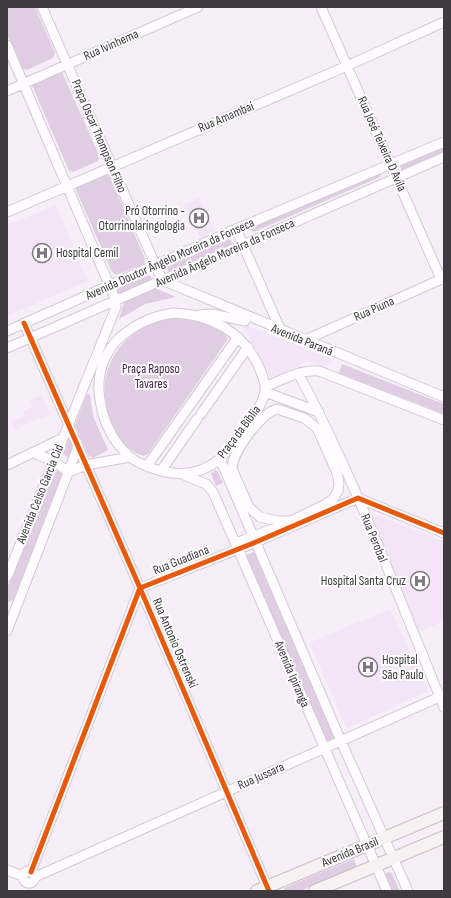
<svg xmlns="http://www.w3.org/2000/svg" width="451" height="898" font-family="'Sofia Sans Condensed',sans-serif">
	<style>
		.built { fill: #f4e4f7 }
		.green { fill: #e0cde4 }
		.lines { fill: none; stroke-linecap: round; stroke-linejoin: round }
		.minor-casing { stroke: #d1cad3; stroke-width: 11 }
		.major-casing { stroke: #ccbec4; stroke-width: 14 }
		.minor { stroke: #fefcfe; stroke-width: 9 }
		.major { stroke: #f8f1f3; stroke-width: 12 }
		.cycleway-casing { stroke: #fdfdfd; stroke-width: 8 }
		.cycleway { stroke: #e8590c; stroke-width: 5 }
		.labels { text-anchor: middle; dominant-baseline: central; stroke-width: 4; stroke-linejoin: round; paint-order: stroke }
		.street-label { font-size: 13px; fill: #3f3940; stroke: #fdfdfd }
		.poi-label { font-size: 13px; fill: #3f3940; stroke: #fdfdfd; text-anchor: end }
		.park-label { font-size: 13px; fill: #46224d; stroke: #fdfdfd }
	</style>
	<rect width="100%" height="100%" fill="#f7eef9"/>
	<path class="built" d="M199 198 215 231 200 238 184 204Z
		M56 205 88 281 7 316V225Z
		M245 325 331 359 327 365V369L308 361 277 376 270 377 246 331Z
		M41 395 50 414 16 429 12 421 25 416 23 411 33 407 30 400Z
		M373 514 444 541V621L419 632 379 542 370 516Z
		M390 609 428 691 347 728 309 643Z"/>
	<path class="green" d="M7 7H35L55 53 53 58 27 70 23 69 7 35Z
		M61 70 100 157 98 161 73 172 69 171 31 83Z
		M444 144V153L402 171 399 164Z
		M379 172 381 176 380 177 254 232 249 229Z
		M105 173 110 176 145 259 144 264 116 275 112 272 76 190V187Z
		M230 238 232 244 169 272 166 266Z
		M147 273 152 278 151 280 118 295 114 289 116 287Z
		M153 287 176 297 145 304 119 319 125 300Z
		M173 318C190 318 219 321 228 339L148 454 144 456C129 452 120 441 113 428 89 377 118 326 173 318Z
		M342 364 444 404V414L339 373Z
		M87 394 90 395 93 416 108 450 93 458 88 455 75 425Z
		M69 438 73 448 69 458 63 454Z
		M215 470 218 472 223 483 216 486 211 474Z
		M56 471 62 472 63 476 13 600 7 603V588Z
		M254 552 335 738 325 743 243 556Z
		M354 859 357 867 300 891H285L284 888Z
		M388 872H391L400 891H392L385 874Z"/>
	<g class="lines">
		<defs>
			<path id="minor" d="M42 7 162 280 444 397
				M321 7 441 279 444 280
				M7 45 116 301V307L7 577
				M7 91 198 7
				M7 212 347 66 444 22
				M236 229 281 331
				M173 313C211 314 243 332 259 367 262 374 266 383 265 391 262 412 233 442 220 459 204 472 185 476 165 472 153 469 139 465 129 456 103 433 90 388 106 356 118 331 148 317 173 313Z
				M199 315 212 314 245 321
				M24 323 140 588 269 891
				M7 331 236 229 444 142
				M305 340 444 278
				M7 348 444 157
				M298 373C356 480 397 595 444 707
				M265 387C282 380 300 369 319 371L444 420
				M265 392 319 412
				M277 409 304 418 317 428 337 473 339 483 338 491 333 499 326 504 291 521H278L260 517 249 507 232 469C232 452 261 413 277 409Z
				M201 414 248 347
				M34 453 53 461 69 472 86 465 130 457
				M220 459 341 741 408 891
				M7 465 63 438
				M147 466 238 337
				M161 471 197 419
				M184 475 206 484 213 492 387 891
				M236 543 282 525
				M7 631 78 447
				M7 870 23 876
				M23 877a6 6 0 1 1 12 0a6 6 0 1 1-12 0Z
				M31 872 140 588 256 542 358 498 444 533
				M35 877 444 695"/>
			<path id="major" d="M257 891 444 813
				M315 891 444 837"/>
		</defs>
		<use href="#minor" class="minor-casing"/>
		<use href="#major" class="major-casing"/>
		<use href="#minor" class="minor"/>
		<use href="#major" class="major"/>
		<defs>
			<path id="cycleway" d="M24 323 140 588 269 891
				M31 872 140 588 256 542 358 498 444 533"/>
		</defs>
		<use href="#cycleway" class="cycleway-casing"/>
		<use href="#cycleway" class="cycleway"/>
	</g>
	<defs>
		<symbol id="hospital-ring" viewBox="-11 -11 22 22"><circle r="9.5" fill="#fdfdfd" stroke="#7f7881" stroke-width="1.5"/><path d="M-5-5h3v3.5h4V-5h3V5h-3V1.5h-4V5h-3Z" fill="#7f7881"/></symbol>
	</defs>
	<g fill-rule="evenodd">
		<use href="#hospital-ring" x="188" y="207" width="22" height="22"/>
		<use href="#hospital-ring" x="31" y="242" width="22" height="22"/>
		<use href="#hospital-ring" x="409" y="570" width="22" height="22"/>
		<use href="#hospital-ring" x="357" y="656" width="22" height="22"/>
	</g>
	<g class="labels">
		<g class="street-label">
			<text transform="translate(111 45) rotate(-24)">Rua Ivinhema</text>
			<text transform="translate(226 117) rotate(-23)">Rua Amambaí</text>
			<text transform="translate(99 136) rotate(67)">Praça Oscar Thompson Filho</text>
			<text transform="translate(382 144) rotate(66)">Rua José Teixeira D Avila</text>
			<text transform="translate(225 253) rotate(-24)">Avenida Ângelo Moreira da Fonseca</text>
			<text transform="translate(170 259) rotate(-24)">Avenida Doutor Ângelo Moreira da Fonseca</text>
			<text transform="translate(374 309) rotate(-24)">Rua Piuna</text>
			<text transform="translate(302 340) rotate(22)">Avenida Paraná</text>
			<text transform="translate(239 432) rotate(-53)">Praça da Bíblia</text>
			<text transform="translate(40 494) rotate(-68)">Avenida Celso Garcia Cid</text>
			<text transform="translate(374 538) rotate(68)">Rua Perobal</text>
			<text transform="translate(181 560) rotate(-22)">Rua Guadiana</text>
			<text transform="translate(175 643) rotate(67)">Rua Antonio Ostrenski</text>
			<text transform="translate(292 674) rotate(67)">Avenida Ipiranga</text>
			<text transform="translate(261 776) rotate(-24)">Rua Jussara</text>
			<text transform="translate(350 852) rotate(-22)">Avenida Brasil</text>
		</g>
		<g class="poi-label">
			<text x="185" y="211">Pró Otorrino -<tspan x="185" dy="15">Otorrinolaringologia</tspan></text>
			<text x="56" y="253" text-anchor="start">Hospital Cemil</text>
			<text x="406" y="581">Hospital Santa Cruz</text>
			<text x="382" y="660" text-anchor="start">Hospital<tspan x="382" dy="15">São Paulo</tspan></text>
		</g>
		<g class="park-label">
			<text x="151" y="369">Praça Raposo<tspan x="151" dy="15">Tavares</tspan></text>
		</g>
	</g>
	<rect width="451" height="898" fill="none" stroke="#3f3940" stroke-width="16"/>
</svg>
